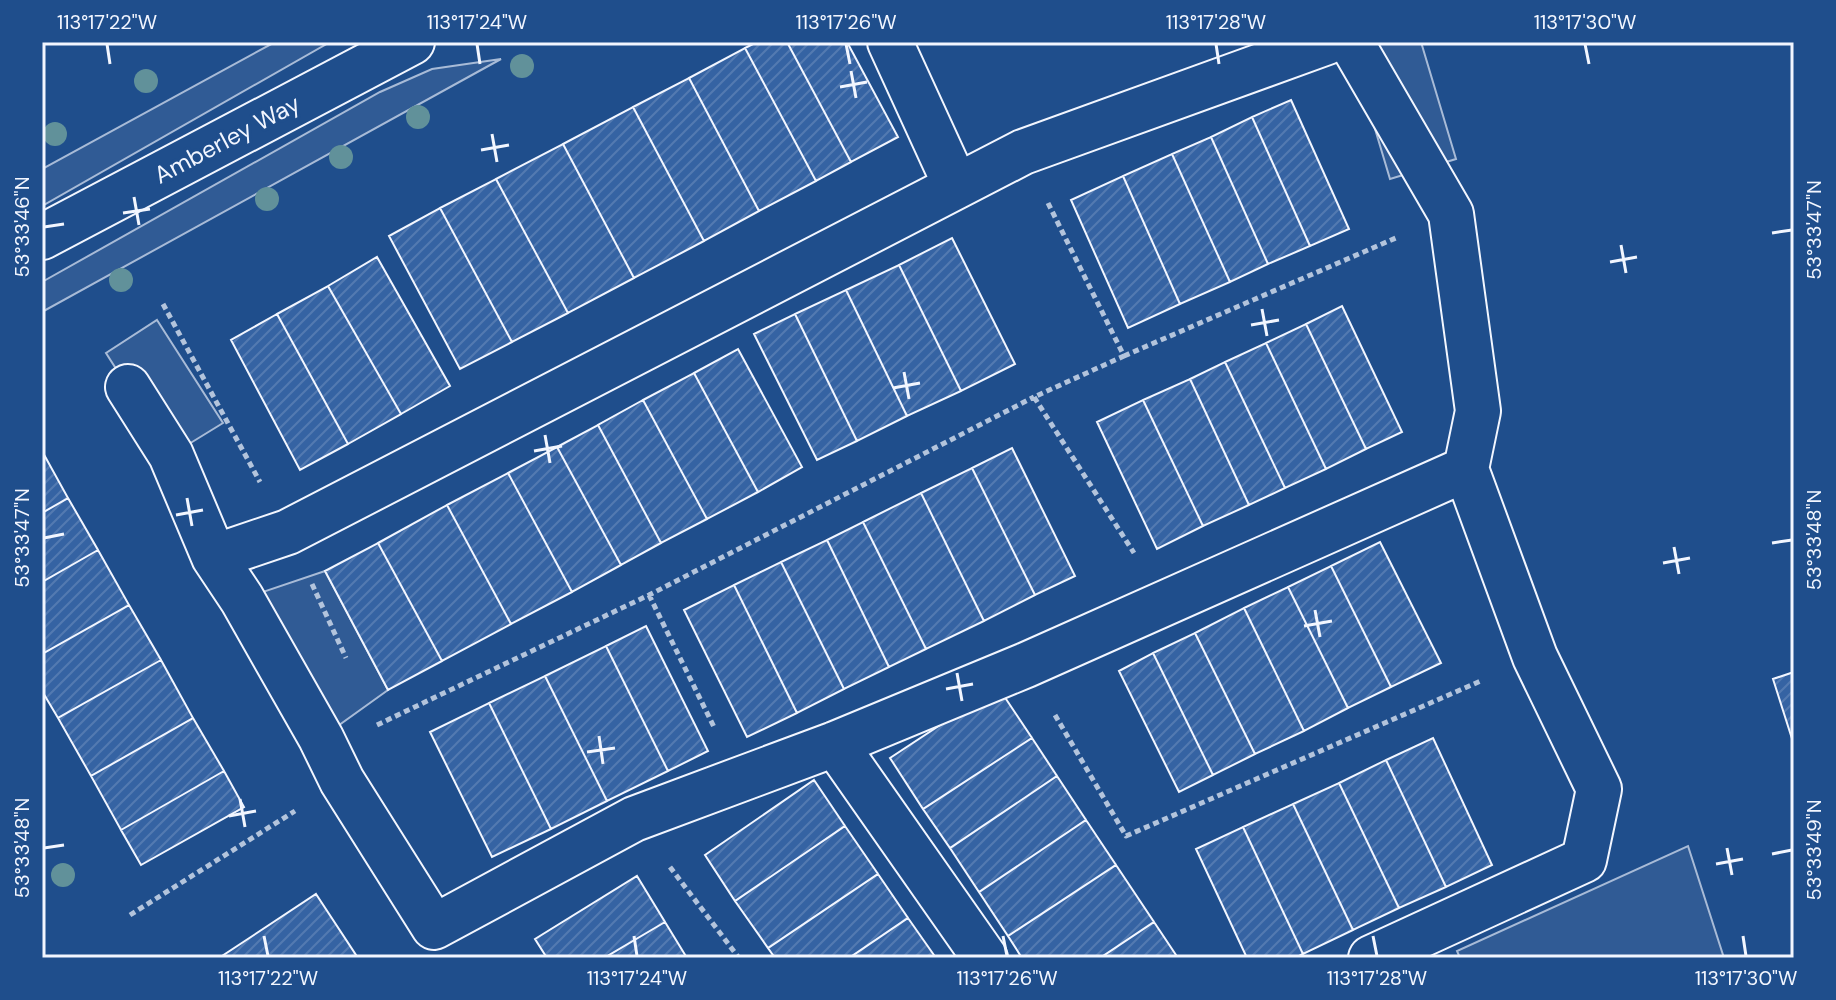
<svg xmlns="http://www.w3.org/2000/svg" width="1836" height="1000" font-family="'DM Sans',sans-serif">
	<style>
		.parking { fill: #305b95; stroke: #a8bbd7; stroke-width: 2 }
		.building { fill: url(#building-hatch); stroke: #f2f6ff; stroke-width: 2 }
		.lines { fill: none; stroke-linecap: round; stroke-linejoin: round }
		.minor-casing { stroke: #f2f6ff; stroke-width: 48 }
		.path { stroke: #b3c4dc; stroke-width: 5; stroke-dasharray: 6 4; stroke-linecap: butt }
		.minor { stroke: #1f4e8c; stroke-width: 44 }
		.tree { fill: #61919a }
		.ticks { fill: none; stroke: #f2f6ff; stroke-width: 3 }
		.labels { text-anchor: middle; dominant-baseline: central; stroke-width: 6; stroke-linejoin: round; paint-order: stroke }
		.street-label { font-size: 24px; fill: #f2f6ff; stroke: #1f4e8c }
		.neatline { fill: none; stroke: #f2f6ff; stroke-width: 3 }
		.ticks-label { font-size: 20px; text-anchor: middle; fill: #f2f6ff }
	</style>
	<defs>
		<pattern id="building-hatch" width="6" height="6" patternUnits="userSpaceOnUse" patternTransform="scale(2)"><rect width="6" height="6" fill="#3563a3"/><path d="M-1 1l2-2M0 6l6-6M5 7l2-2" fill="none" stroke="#537ab1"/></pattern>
	</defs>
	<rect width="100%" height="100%" fill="#1f4e8c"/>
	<path class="parking" d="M275 42H330L42 206V169Z
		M1349 42H1421L1456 159 1390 179Z
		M501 59 42 312V282L380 92 432 69Z
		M157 320 223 423 171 455 106 353Z
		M325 571 388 690 321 738 242 599Z
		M1688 846 1724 958H1460L1457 951Z"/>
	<path class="building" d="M757 42H787L851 162 816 181 745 48Z
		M787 42H847L898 137 851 162Z
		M745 48 816 181 759 211 689 78Z
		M689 78 759 211 704 241 633 107Z
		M1291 100 1349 229 1310 246 1252 117Z
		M633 107 704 241 634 278 563 144Z
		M1252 117 1310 246 1268 264 1211 137Z
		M1211 137 1268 264 1230 282 1172 154Z
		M563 144 634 278 568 313 496 179Z
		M1172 154 1230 282 1180 304 1123 176Z
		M1123 176 1180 304 1128 328 1071 200Z
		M496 179 568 313 512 342 440 208Z
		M440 208 512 342 460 369 389 236Z
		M952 238 1015 364 961 391 899 265Z
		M377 257 450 386 401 414 328 286Z
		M899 265 961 391 907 416 846 290Z
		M328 286 401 414 348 444 277 314Z
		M846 290 907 416 857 441 795 314Z
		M1342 306 1402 432 1366 449 1306 324Z
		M277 314 348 444 300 470 231 340Z
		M795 314 857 441 817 460 754 334Z
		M1306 324 1366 449 1326 469 1266 343Z
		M1266 343 1326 469 1285 488 1225 362Z
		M738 349 802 467 758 492 694 373Z
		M1225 362 1285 488 1249 505 1190 379Z
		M694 373 758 492 707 519 643 400Z
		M1190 379 1249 505 1203 526 1143 400Z
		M643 400 707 519 661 543 598 425Z
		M1143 400 1203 526 1157 549 1097 422Z
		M598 425 661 543 621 565 557 447Z
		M557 447 621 565 572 592 508 473Z
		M1012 448 1075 576 1035 595 972 468Z
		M42 451 68 498 42 513Z
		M972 468 1035 595 984 621 921 493Z
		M508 473 572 592 511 624 447 505Z
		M921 493 984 621 926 649 863 522Z
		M68 498 98 550 42 582V513Z
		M447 505 511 624 442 661 378 543Z
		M863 522 926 649 889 667 827 540Z
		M827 540 889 667 844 689 781 562Z
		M1380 542 1441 663 1391 687 1331 566Z
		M378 543 442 661 388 690 325 571Z
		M98 550 129 605 42 654V582Z
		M781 562 844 689 797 713 734 585Z
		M1331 566 1391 687 1348 708 1288 587Z
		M734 585 797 713 747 737 684 610Z
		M1288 587 1348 708 1304 731 1244 608Z
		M129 605 161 660 58 718 42 691V654Z
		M1244 608 1304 731 1255 754 1195 633Z
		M646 626 708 751 668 771 606 646Z
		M1195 633 1255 754 1213 775 1153 653Z
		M606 646 668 771 607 801 545 676Z
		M1153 653 1213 775 1179 792 1119 671Z
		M161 660 193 718 91 776 58 718Z
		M1794 672V745L1773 679Z
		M545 676 607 801 551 829 489 703Z
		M998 687 1032 738 923 809 890 758Z
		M489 703 551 829 492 857 430 732Z
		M193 718 224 771 121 830 91 776Z
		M1032 738 1057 776 950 848 923 809Z
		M1433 738 1492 865 1446 887 1386 760Z
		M1386 760 1446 887 1399 908 1339 783Z
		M224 771 244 807 141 865 121 830Z
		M1057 776 1086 820 979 892 950 848Z
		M814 780 845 826 735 901 705 855Z
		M1339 783 1399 908 1353 930 1293 804Z
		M1293 804 1353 930 1303 954 1243 827Z
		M1086 820 1116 865 1008 936 979 892Z
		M845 826 878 874 768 948 735 901Z
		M1243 827 1303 954 1295 958H1247L1196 849Z
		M1116 865 1154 922 1100 958H1022L1008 936Z
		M878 874 908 918 849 958H775L768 948Z
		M637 876 665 922 604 958H547L535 939Z
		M316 894 356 955 351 958H219Z
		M908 918 936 958H849Z
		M665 922 687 958H604Z
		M1154 922 1178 958H1100Z"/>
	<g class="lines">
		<defs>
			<path id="minor" d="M890 42 956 186
				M1327 42 1023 152 288 532 214 557 242 599 321 738 342 781 434 927 634 819 835 744 1026 665 1466 469 1478 411 1451 214 1351 42
				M42 237 412 42
				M128 387 171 455 214 557
				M835 744 985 958
				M1371 958 1584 860 1599 789 1535 657 1466 469"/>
		</defs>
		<use href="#minor" class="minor-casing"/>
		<path class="path" d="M1048 203 1124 356 1034 397 1134 553
			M163 304 260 482
			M1124 356 1398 237
			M312 584 346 658
			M649 595 714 727
			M1055 715 1126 836 1483 680
			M377 725 649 595 1034 397
			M670 867 739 958
			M130 915 295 811"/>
		<use href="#minor" class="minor"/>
	</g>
	<g class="tree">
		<circle cx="522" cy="66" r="12"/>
		<circle cx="146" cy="81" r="12"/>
		<circle cx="418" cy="117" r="12"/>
		<circle cx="55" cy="134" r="12"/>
		<circle cx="341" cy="157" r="12"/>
		<circle cx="267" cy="199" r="12"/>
		<circle cx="121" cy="280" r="12"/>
		<circle cx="63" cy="875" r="12"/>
	</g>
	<path class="ticks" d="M107 44 110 64M477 44 480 64M846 44 850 64M1216 44 1219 64M1585 44 1589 64M851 71 856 98M840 87 867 82M492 134 497 162M481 150 509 145M134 197 139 225M123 213 150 209M44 227 64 224M1772 233 1792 230M1621 245 1626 273M1610 262 1637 257M1262 309 1267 336M1251 325 1279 320M904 372 909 399M893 388 920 383M545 435 550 463M534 451 562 446M187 498 192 526M176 515 203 510M44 538 64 534M1772 543 1792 540M1674 547 1679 574M1663 563 1690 558M1315 610 1320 637M1304 626 1332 621M957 673 962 701M946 689 973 684M599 736 603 764M587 752 615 748M240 799 245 827M229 816 256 811M44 848 64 845M1727 848 1732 875M1772 854 1792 850M1716 864 1743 859M264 936 268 956M634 936 637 956M1003 936 1007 956M1373 936 1377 956M1743 936 1746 956"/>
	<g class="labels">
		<g class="street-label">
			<text transform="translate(227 139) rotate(-28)">Amberley Way</text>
		</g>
	</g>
	<rect width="1836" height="1000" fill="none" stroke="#1f4e8c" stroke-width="88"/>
	<rect x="44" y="44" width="1748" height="912" class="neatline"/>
	<g class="ticks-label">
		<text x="107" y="29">113°17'22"W</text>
		<text x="477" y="29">113°17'24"W</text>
		<text x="846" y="29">113°17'26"W</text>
		<text x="1216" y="29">113°17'28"W</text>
		<text x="1585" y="29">113°17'30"W</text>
		<text transform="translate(22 227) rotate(-90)" y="7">53°33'46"N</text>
		<text transform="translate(1814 230) rotate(-90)" y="7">53°33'47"N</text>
		<text transform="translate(22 538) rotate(-90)" y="7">53°33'47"N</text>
		<text transform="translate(1814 540) rotate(-90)" y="7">53°33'48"N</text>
		<text transform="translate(22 848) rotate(-90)" y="7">53°33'48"N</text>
		<text transform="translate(1814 850) rotate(-90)" y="7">53°33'49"N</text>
		<text x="268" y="985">113°17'22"W</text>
		<text x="637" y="985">113°17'24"W</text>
		<text x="1007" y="985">113°17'26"W</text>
		<text x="1377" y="985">113°17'28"W</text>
		<text x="1746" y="985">113°17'30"W</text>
	</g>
</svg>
